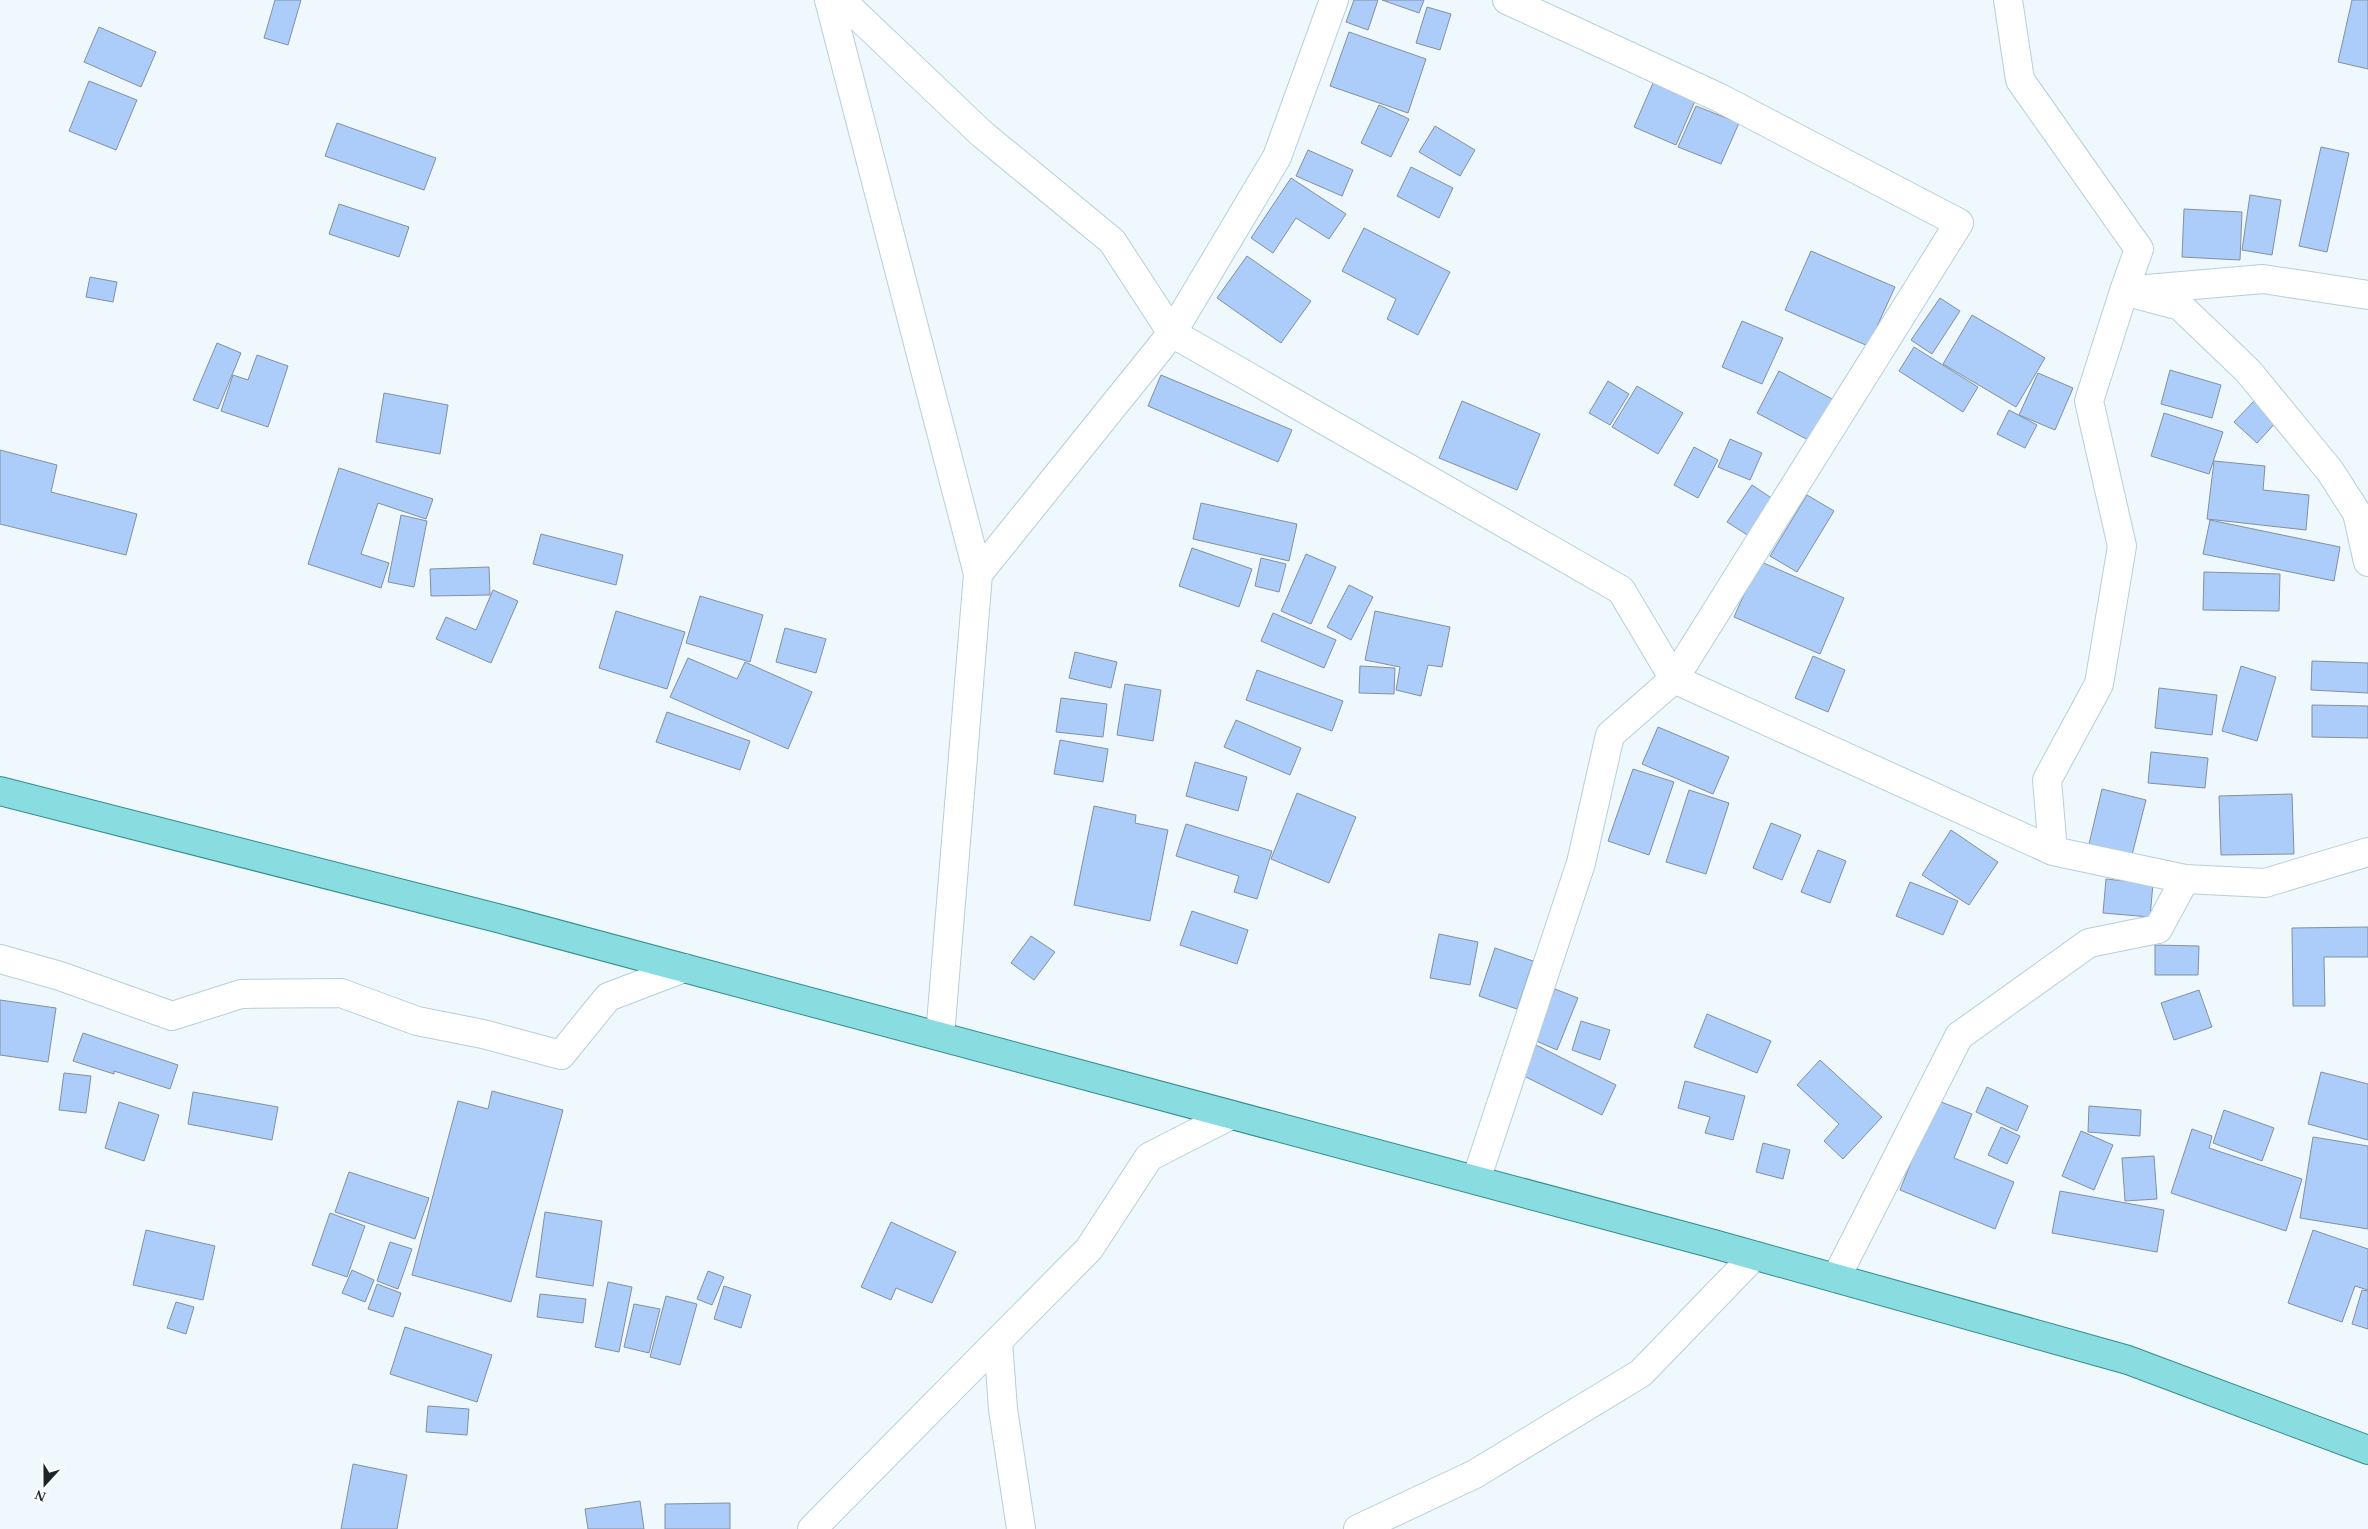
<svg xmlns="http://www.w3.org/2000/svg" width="2368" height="1529" font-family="'Times New Roman',serif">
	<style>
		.building { fill: #acccf9; stroke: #8390a2 }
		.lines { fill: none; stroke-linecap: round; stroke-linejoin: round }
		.minor-casing { stroke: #b6cfdb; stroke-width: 30 }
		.major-casing { stroke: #308d91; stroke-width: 30 }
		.minor { stroke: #fff; stroke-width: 28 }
		.major { stroke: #89dcdf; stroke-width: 28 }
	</style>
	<rect width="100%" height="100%" fill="#eef8fd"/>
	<path class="building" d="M275 0H301L288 45 264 38Z
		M1354 0H1378L1368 30 1346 22Z
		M1382 0H1424L1419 13Z
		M2352 0H2368V69L2338 62Z
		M1427 7 1451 14 1440 50 1416 43Z
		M99 27 156 52 141 87 84 62Z
		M1349 32 1426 59 1408 113 1330 86Z
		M1656 76 1698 94 1676 145 1634 127Z
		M89 81 137 100 116 150 69 131Z
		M1379 105 1409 119 1391 157 1361 143Z
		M1696 106 1739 123 1721 164 1678 147Z
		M337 123 436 158 424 190 325 156Z
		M1435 126 1475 150 1460 176 1419 152Z
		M2321 147 2349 153 2327 252 2299 246Z
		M1308 150 1353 170 1342 196 1296 176Z
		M1411 167 1453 188 1439 218 1397 196Z
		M1291 178 1346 214 1329 239 1296 218 1273 253 1251 238Z
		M2250 195 2281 200 2272 255 2242 250Z
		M339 204 409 227 399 257 329 234Z
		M2184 209 2242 212 2240 260 2182 257Z
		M1364 228 1450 272 1418 335 1387 319 1396 299 1342 271Z
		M1811 251 1895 287 1868 346 1785 310Z
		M1247 256 1311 301 1281 343 1217 298Z
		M90 277 117 282 113 302 86 297Z
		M1940 298 1960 311 1932 354 1911 340Z
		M1972 315 2045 358 2016 407 1943 364Z
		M1742 321 1783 338 1762 384 1722 367Z
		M217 343 241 353 218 409 193 400Z
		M1914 347 1978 387 1963 412 1899 371Z
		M257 355 288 366 268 427 221 411 233 375 248 380Z
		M2170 370 2221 385 2212 418 2161 404Z
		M1779 371 1834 400 1812 442 1757 413Z
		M2038 373 2073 388 2055 430 2019 415Z
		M1161 375 1292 430 1278 462 1148 406Z
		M1608 381 1629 394 1610 425 1589 413Z
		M1637 386 1683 413 1658 454 1612 427Z
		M384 393 448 405 440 454 376 442Z
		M2256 399 2278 420 2257 443 2234 422Z
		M1462 401 1540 434 1517 490 1439 458Z
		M2009 410 2037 425 2025 448 1997 434Z
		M2164 413 2223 432 2209 474 2151 456Z
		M1730 439 1762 453 1750 480 1718 467Z
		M1694 447 1718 460 1698 498 1674 485Z
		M0 450 57 465 51 492 137 514 126 555 0 524Z
		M2214 461 2265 466 2263 490 2309 495 2306 530 2207 519Z
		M339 468 433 499 426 519 378 503 361 554 389 563 381 588 308 564Z
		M1752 485 1776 501 1752 538 1727 522Z
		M1807 495 1834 511 1797 572 1770 556Z
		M1201 503 1297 524 1289 561 1193 539Z
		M401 515 427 521 414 587 388 582Z
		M2210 520 2340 547 2334 581 2203 554Z
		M541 534 623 555 616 585 533 564Z
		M1192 548 1252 569 1239 607 1179 586Z
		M1306 554 1336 567 1311 624 1281 611Z
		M1261 558 1286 564 1279 592 1255 586Z
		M1759 561 1844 598 1820 654 1734 617Z
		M489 567 490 595 431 596 430 569Z
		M2204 572 2280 574 2279 611 2203 610Z
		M1349 585 1373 597 1351 640 1327 627Z
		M493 590 518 601 491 663 436 639 446 617 476 630Z
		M700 596 763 615 750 662 686 643Z
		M616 611 685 632 667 689 599 668Z
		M1375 611 1450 627 1442 667 1428 665 1421 696 1396 690 1400 667 1365 660Z
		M1273 613 1336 640 1324 668 1261 641Z
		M785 628 826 639 816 673 776 662Z
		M1075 652 1117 662 1111 688 1069 678Z
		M1813 656 1845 670 1828 712 1795 698Z
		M688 658 737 679 745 662 812 692 788 749 670 697Z
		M2312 661 2368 663V693L2311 690Z
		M1360 666 1395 668 1394 694 1359 693Z
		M2241 666 2276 677 2257 741 2222 731Z
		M1257 670 1343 701 1332 731 1246 700Z
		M1125 684 1161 690 1153 741 1117 735Z
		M2159 688 2217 695 2212 735 2155 728Z
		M1061 698 1107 704 1103 737 1056 732Z
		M2312 705 2368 706V738L2312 737Z
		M667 712 750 741 740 770 656 742Z
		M1236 720 1301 748 1290 775 1224 747Z
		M1658 727 1729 757 1713 794 1642 764Z
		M1060 740 1108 749 1103 782 1054 774Z
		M2151 752 2208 758 2205 788 2148 783Z
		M1195 762 1247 777 1238 811 1186 796Z
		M1633 769 1674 782 1649 855 1608 841Z
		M2102 789 2146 800 2132 855 2089 844Z
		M1689 790 1729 803 1706 874 1666 862Z
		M1297 793 1356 817 1329 883 1271 859Z
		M2292 794 2294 854 2221 855 2219 796Z
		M1094 806 1136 815 1135 823 1168 830 1150 921 1074 905Z
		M1771 823 1801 835 1782 880 1753 868Z
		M1186 824 1272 851 1257 899 1234 892 1239 876 1176 856Z
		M1951 830 1998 862 1969 905 1922 875Z
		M1818 850 1846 861 1830 903 1801 892Z
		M2106 879 2153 884 2150 917 2103 913Z
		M1910 882 1958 901 1943 935 1896 916Z
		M1192 911 1248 930 1237 964 1180 945Z
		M2368 927V957H2324L2325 1006H2293L2292 928Z
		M1439 934 1478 942 1470 985 1430 978Z
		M1031 936 1055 952 1034 980 1011 963Z
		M2155 945 2199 946 2198 975H2155Z
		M1495 948 1533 961 1517 1009 1479 996Z
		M1555 989 1578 998 1557 1050 1534 1040Z
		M2199 990 2212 1027 2174 1040 2161 1003Z
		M0 1000 56 1008 48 1062 0 1055Z
		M1707 1014 1771 1041 1757 1073 1694 1047Z
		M1581 1021 1610 1030 1600 1060 1572 1050Z
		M83 1033 178 1065 170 1089 114 1071V1074L73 1061Z
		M1536 1045 1616 1085 1602 1115 1522 1075Z
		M1820 1060 1882 1117 1843 1159 1824 1141 1839 1124 1797 1085Z
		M2321 1072 2368 1084V1140L2308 1124Z
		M64 1073 91 1076 86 1113 59 1110Z
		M1685 1081 1745 1096 1733 1140 1705 1133 1710 1117 1678 1108Z
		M1987 1087 2028 1106 2017 1131 1976 1112Z
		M492 1091 563 1110 511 1302 412 1275 458 1101 488 1109Z
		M193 1092 278 1107 272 1140 188 1124Z
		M1936 1100 1972 1114 1954 1158 2014 1182 1995 1229 1900 1190Z
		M119 1102 159 1115 144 1161 105 1148Z
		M2089 1106 2141 1110 2140 1136 2088 1132Z
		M2224 1110 2274 1128 2262 1161 2213 1143Z
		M2001 1127 2020 1136 2007 1164 1988 1155Z
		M2192 1129 2212 1136 2209 1148 2302 1179 2286 1231 2171 1193Z
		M2081 1131 2113 1145 2094 1190 2062 1176Z
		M2313 1137 2368 1146V1229L2300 1218Z
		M1763 1143 1790 1150 1783 1179 1756 1172Z
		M2154 1156 2157 1199 2125 1201 2122 1158Z
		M349 1172 429 1198 415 1239 335 1212Z
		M2060 1191 2164 1210 2157 1252 2052 1233Z
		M545 1212 602 1221 593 1286 536 1277Z
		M330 1213 365 1226 347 1277 312 1265Z
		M891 1222 956 1252 932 1303 896 1288 891 1300 861 1287Z
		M146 1230 215 1246 203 1300 133 1285Z
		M2313 1230 2368 1249V1290L2355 1286 2342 1322 2288 1303Z
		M390 1242 412 1249 398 1289 377 1281Z
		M352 1270 374 1280 365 1302 342 1293Z
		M708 1271 724 1277 712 1305 697 1299Z
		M608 1282 632 1287 619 1352 595 1347Z
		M377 1284 401 1293 393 1317 368 1309Z
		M724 1286 751 1295 741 1328 714 1319Z
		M2362 1290 2368 1291V1329L2352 1324Z
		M540 1294 586 1299 583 1323 537 1317Z
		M666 1296 697 1304 680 1365 650 1357Z
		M176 1302 194 1307 186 1334 167 1328Z
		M634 1304 660 1309 649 1353 624 1347Z
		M405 1327 492 1355 477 1402 390 1374Z
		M428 1406 469 1409 467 1435 426 1432Z
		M353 1464 407 1475 397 1529H341Z
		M640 1501 644 1529H588L585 1509Z
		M730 1503V1529H665V1504Z"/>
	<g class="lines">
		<defs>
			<path id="minor" d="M829 0 978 574
				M841 0 982 134 1112 241 1172 333 1621 590 1674 679 2053 851 2185 879 2158 929 2089 943 1959 1036 1836 1278
				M2008 0 2020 80 2139 249 2124 291 2180 306 2248 371 2330 471 2357 513 2368 562
				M2053 851 2047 780 2099 684 2122 546 2089 401 2124 291 2263 279 2368 295
				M2185 879 2265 883 2368 852
				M0 959 60 976 172 1016 241 994 341 993 417 1021 483 1034 561 1055 608 997 684 968
				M940 1036 978 574 1172 333 1277 157 1334 0
				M1476 1180 1581 863 1610 735 1674 679 1959 223 1720 98 1507 0
				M998 1341 1003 1409 1021 1529
				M812 1529 1089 1249 1149 1157 1231 1115
				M1358 1529 1475 1474 1641 1373 1754 1256"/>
			<path id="major" d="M0 791 501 919 1710 1243 2128 1360 2368 1450"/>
		</defs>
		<use href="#minor" class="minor-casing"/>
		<use href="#major" class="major-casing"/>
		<use href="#minor" class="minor"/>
		<use href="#major" class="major"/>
	</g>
	<g transform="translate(45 1484) rotate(201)" stroke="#ffffff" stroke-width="4" paint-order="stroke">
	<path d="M0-4L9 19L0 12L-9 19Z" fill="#1c262a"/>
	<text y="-8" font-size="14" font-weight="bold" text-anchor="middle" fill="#1c262a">N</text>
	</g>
</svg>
